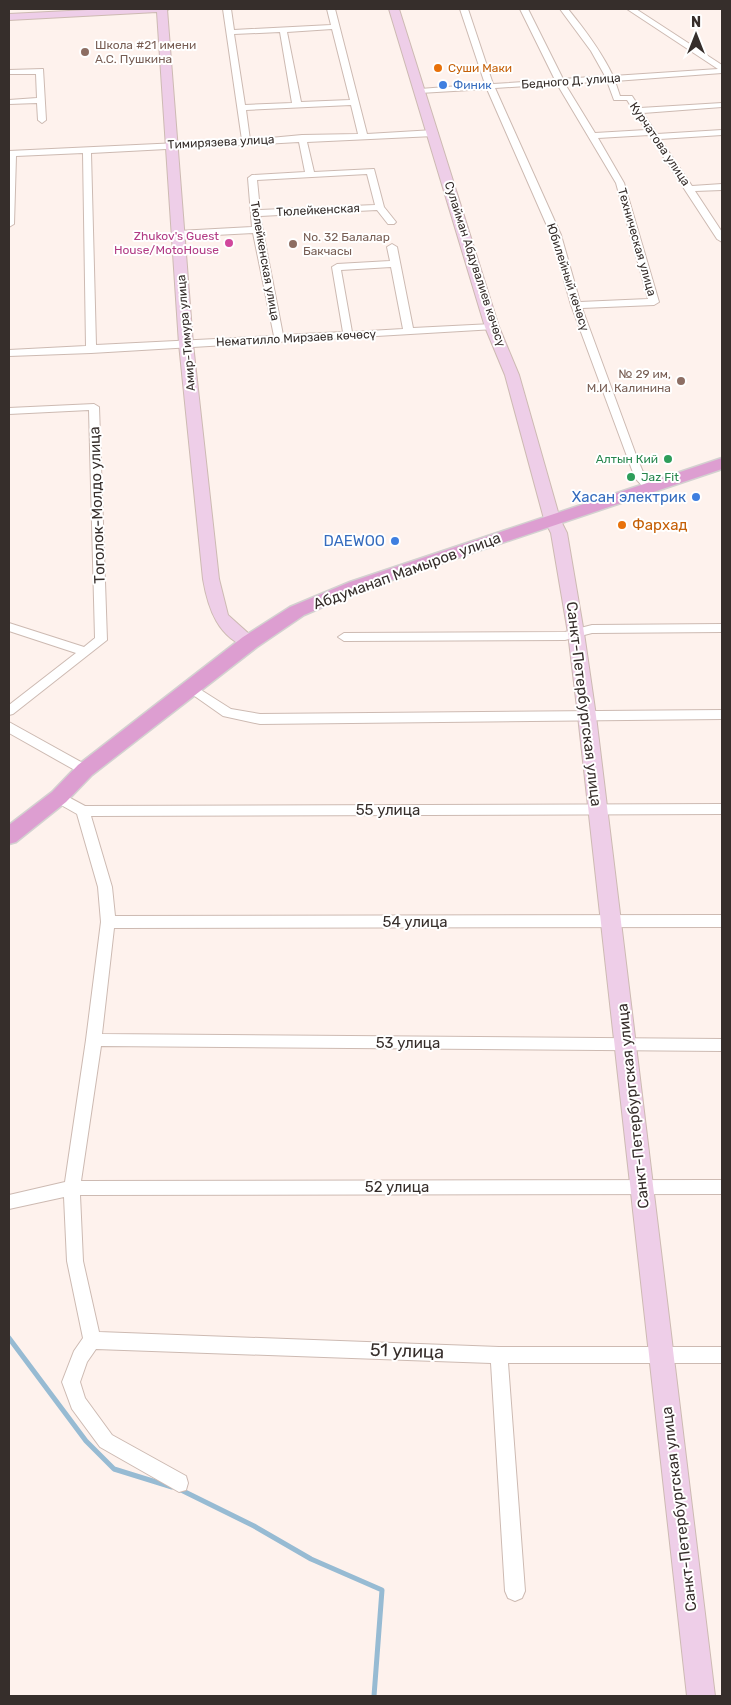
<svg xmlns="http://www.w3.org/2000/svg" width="731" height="1705" font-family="Rubik,sans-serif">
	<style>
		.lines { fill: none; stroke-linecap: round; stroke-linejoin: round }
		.stream { stroke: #97bbd3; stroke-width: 5 }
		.street-casing { stroke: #cdbab2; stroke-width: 2 }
		.secondary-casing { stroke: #cdbab2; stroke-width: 2 }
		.primary-casing { stroke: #d3d1d0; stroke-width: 3 }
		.street { fill: #fff; fill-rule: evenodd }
		.secondary { fill: #eecee8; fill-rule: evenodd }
		.primary { fill: #dd9ed1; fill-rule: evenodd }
		.education-dot { fill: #8d6e63; stroke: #fff; stroke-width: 2 }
		.food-dot { fill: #e8710a; stroke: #fff; stroke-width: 2 }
		.shop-dot { fill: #3f7fe0; stroke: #fff; stroke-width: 2 }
		.hotel-dot { fill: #d1479c; stroke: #fff; stroke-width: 2 }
		.leisure-dot { fill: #2e9e5b; stroke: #fff; stroke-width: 2 }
		.labels { text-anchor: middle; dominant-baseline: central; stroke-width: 4; stroke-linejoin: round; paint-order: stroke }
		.far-education-label { font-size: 12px; fill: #785e54; stroke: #fff; text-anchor: start }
		.far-food-label { font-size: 12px; fill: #c56008; stroke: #fff; text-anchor: start }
		.far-street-label { font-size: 12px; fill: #362e2b; stroke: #fff }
		.far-shop-label { font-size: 12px; fill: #366cbe; stroke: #fff; text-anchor: start }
		.far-hotel-label { font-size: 12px; fill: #b23c85; stroke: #fff; text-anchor: end }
		.far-leisure-label { font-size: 12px; fill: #27864d; stroke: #fff; text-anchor: end }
		.shop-label { font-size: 15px; fill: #366cbe; stroke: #fff; text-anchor: end }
		.street-label { font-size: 15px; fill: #362e2b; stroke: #fff }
		.food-label { font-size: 15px; fill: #c56008; stroke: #fff; text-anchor: start }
		.near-street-label { font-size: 18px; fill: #362e2b; stroke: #fff }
	</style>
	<rect width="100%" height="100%" fill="#fef2ed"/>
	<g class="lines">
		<path class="stream" d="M9 1338 86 1441 114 1469 172 1487
			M179 1489 254 1526 311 1559 382 1590 374 1696"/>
		<defs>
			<path id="street" d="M158 9H169L165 11Z
				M223 9H231L234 30 331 25 327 9H335L367 134 434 130 438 133 434 136 307 142 314 172 374 169 384 207 396 222 394 224H388L377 210 260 216 283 335 343 332 332 267 337 264 390 261 387 247 392 244 397 247 413 328 492 324 495 325V329L91 353 9 356V350L86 346 83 153 16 156 14 224 9 227V151L242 140ZM332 29 350 100 301 102 287 32ZM280 32 292 103 245 105 234 34ZM351 105 358 134 302 135 250 140 246 110ZM299 142 305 172 252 175 248 178 252 227 178 231 173 234 178 237 253 233 274 336 96 345 91 153ZM367 174 375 205 260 210 257 180ZM391 267 403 329 352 332 341 270Z
				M460 9H468L493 84 555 80 520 9H528L563 79 605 76 591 51 560 9H568C585 30 601 51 613 76L718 69 627 9H636L722 65V73L615 81 620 96H632L640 108 722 103V107L643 113 657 134 722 130V135L660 139 692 186 722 184V190L695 191 722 232V242L717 239 649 135 598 138 624 183 659 302 654 305 582 308 636 455 645 477 656 488 654 490H646L635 478 571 305 551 235 487 89 420 93 416 91 420 89 485 84ZM607 81 614 100H627L646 130 595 133 565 84ZM557 84 616 183 648 299 580 302 561 235 495 88Z
				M43 69 46 120 42 123 38 120 37 103 9 104V100L37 98 36 74H9V70Z
				M94 404 99 407 107 640 13 714 9 715V705L76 653 9 631V623L84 647 95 638 89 410 9 414V408Z
				M722 624V632L592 633 565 640 344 641 338 637 344 633 565 632 592 625Z
				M190 683 231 709 260 714 722 710V719L260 724 223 716 186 690 184 687 186 684Z
				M9 722 90 767 92 770 90 773H80L9 733Z
				M59 792 85 806 722 804V814L91 816 112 887 115 916 722 915V927L114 928 102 1034 722 1039V1051L101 1046 81 1181 722 1180V1194L80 1195 83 1261 99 1332 499 1347H722V1363H508L525 1591 522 1598 515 1601 508 1598 505 1591 491 1363 96 1349 87 1362 80 1382 85 1398 112 1435 186 1476 188 1483 186 1490 179 1492 100 1447 72 1409 62 1382 74 1351 83 1338 67 1261 64 1197 9 1209V1195L65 1182 86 1040 101 922 98 887 77 814 54 801 52 797 54 793Z"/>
			<path id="secondary" d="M108 9H167L193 344 219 579 228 615 258 642 256 646 250 648C218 639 208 608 203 579L179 344 157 12 9 20V14Z
				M389 9H399L499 327 519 375 560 519 567 533 584 633 596 716 715 1696H687L578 716 568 633 551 533 544 519 505 375 485 327Z"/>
			<path id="primary" d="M722 458V469L362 590 304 615 257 647 92 775 66 802 16 842 9 844V825L52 792 78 765 243 637 290 607 350 582Z"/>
		</defs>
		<use href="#street" class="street-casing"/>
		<use href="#secondary" class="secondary-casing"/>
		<use href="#primary" class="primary-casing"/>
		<use href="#street" class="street"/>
		<use href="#secondary" class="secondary"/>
		<use href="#primary" class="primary"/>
	</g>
	<g class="education-dot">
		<circle cx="85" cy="52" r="5"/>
		<circle cx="293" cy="244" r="5"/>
		<circle cx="681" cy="381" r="5"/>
	</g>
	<g class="food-dot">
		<circle cx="438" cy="68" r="5"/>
		<circle cx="622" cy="525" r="5"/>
	</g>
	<g class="shop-dot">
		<circle cx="443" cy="85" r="5"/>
		<circle cx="696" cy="497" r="5"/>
		<circle cx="395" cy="541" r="5"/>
	</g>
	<circle class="hotel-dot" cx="229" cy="243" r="5"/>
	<g class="leisure-dot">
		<circle cx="668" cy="459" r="5"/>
		<circle cx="631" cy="477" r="5"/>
	</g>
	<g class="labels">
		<g class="far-education-label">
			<text x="95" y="45">Школа #21 имени<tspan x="95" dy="14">А.С. Пушкина</tspan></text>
			<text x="303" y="237">No. 32 Балалар<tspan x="303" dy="14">Бакчасы</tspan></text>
			<text x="671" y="374" text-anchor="end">№ 29 им,<tspan x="671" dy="14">М.И. Калинина</tspan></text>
		</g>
		<g class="far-food-label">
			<text x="448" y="68">Суши Маки</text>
		</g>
		<g class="far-street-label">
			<text transform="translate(571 81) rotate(-4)">Бедного Д. улица</text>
			<text transform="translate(221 142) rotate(-3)">Тимирязева улица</text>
			<text transform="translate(660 144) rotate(56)">Курчатова улица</text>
			<text transform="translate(318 210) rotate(-3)">Тюлейкенская</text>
			<text transform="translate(637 242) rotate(74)">Техническая улица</text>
			<text transform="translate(265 261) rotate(80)">Тюлейкенская улица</text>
			<text transform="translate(475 264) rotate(72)">Сулайман Абдувалиев көчөсү</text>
			<text transform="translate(568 277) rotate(72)">Юбилейный көчөсү</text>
			<text transform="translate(186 333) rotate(-95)">Амир-Тимура улица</text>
			<text transform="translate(296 338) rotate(-3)">Нематилло Мирзаев көчөсү</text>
		</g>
		<g class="far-shop-label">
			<text x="453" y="85">Финик</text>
		</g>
		<g class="far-hotel-label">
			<text x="219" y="236">Zhukov's Guest<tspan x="219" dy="14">House/MotoHouse</tspan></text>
		</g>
		<g class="far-leisure-label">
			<text x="658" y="459">Алтын Кий</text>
			<text x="641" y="477" text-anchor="start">Jaz Fit</text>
		</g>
		<g class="shop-label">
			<text x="686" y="497">Хасан электрик</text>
			<text x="385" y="541">DAEWOO</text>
		</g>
		<g class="street-label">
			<text transform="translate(97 505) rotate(-92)">Тоголок-Молдо улица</text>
			<text transform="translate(407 571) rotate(-20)">Абдуманап Мамыров улица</text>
			<text transform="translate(584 704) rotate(83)">Санкт-Петербургская улица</text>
			<text x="388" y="810">55 улица</text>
			<text x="415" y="922">54 улица</text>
			<text x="408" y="1043">53 улица</text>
			<text transform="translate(633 1106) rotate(-96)">Санкт-Петербургская улица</text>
			<text x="397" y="1187">52 улица</text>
			<text transform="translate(679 1509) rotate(-97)">Санкт-Петербургская улица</text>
		</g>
		<g class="food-label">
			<text x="632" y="525">Фархад</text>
		</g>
		<g class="near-street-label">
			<text transform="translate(407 1351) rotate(2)">51 улица</text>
		</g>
	</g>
	<rect width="731" height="1705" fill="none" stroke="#362e2b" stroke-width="20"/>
	<g transform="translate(696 35)" stroke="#ffffff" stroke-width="4" paint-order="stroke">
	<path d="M0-4L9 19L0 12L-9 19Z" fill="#362e2b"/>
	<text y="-8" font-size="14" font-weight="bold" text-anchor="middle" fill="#362e2b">N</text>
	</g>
</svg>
